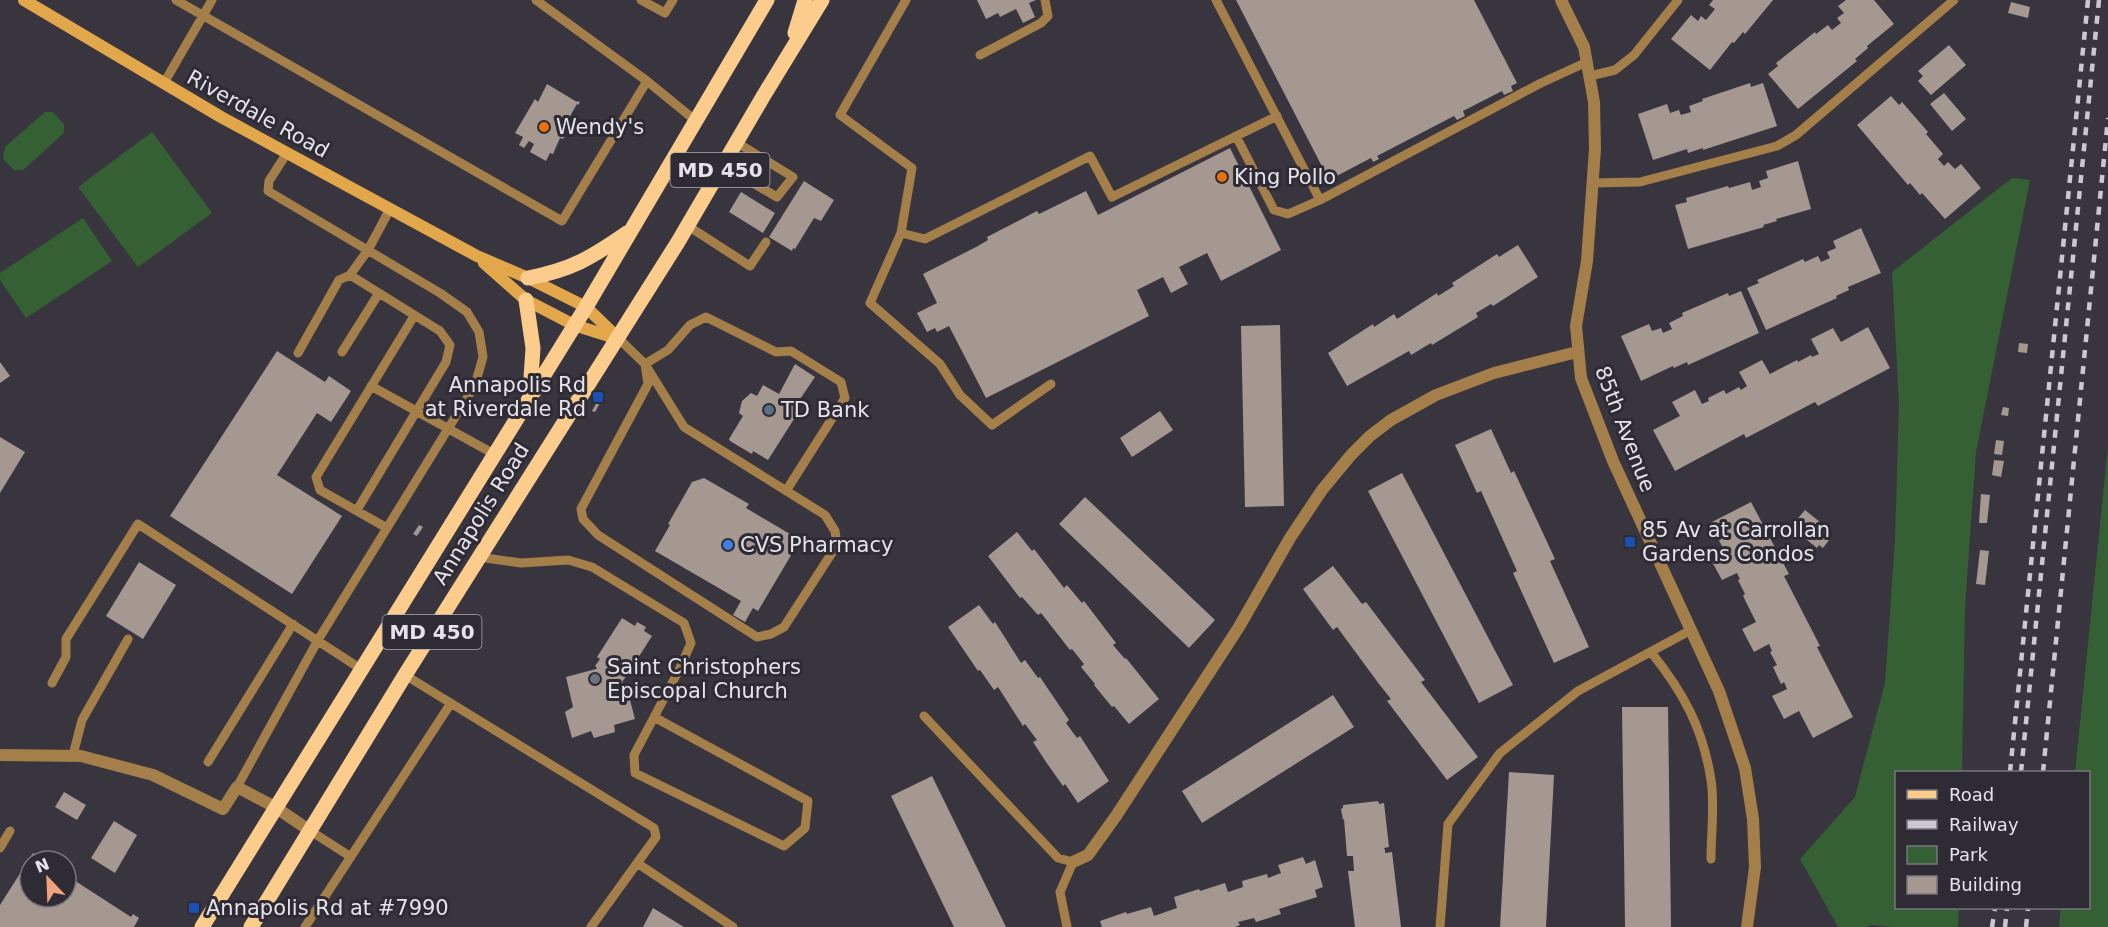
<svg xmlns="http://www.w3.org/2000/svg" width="2108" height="927" font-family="'DejaVu Sans',sans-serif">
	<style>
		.green { fill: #346034 }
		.building { fill: #a49891 }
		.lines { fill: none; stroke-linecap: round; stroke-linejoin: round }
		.service { stroke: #a47f49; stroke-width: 9 }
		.minor { stroke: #a47f49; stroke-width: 12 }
		.tertiary { stroke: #a47f49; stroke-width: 12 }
		.secondary { stroke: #e2a64b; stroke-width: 12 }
		.primary { stroke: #fbcc8c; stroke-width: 15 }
		.rail { stroke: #cbc9d0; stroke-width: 4.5; stroke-dasharray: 8 8; stroke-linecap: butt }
		.food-dot { fill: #e8710a; stroke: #2f2b34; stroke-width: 2 }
		.transit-dot { fill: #1a4fb4; stroke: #2f2b34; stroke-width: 2 }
		.service-dot { fill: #5c6f8a; stroke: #2f2b34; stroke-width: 2 }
		.shop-dot { fill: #3f7fe0; stroke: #2f2b34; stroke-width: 2 }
		.worship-dot { fill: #6b7280; stroke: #2f2b34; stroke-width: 2 }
		.labels { text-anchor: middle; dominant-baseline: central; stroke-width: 6; stroke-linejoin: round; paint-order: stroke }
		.shield { fill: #2f2b34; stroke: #aeacb3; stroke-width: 1.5 }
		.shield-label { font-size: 20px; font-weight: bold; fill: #e5e3e9 }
		.street-label { font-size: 21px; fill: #e5e3e9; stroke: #2f2b34 }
		.poi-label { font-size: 21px; fill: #e5e3e9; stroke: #2f2b34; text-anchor: start }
	</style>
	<rect width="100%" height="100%" fill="#39353f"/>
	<path class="green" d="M45 112H53L64 124V133L23 170H14L3 159 5 147Z
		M152 132 212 213 138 267 78 187Z
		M2012 178 2030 180 1976 452 1965 607 1962 772H1896V908H1959L1958 927H1891L1871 925 1866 927H1838L1800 859 1855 797 1885 683 1895 540 1899 404 1892 272Z
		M83 218 112 261 26 318 0 280V273Z
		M2108 446V927H2059L2061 908H2088V772H2075Z"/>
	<path class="building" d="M977 0H1036L1029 3 1035 17 1023 23 1016 9 1000 17 998 13 986 19Z
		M1236 0H1474L1517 83 1511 86 1513 91 1504 95 1502 91 1463 111 1465 116 1457 120 1454 116 1377 156 1379 159 1373 162 1371 158 1329 180Z
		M1713 0H1773L1745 34 1743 32 1734 43 1732 42 1710 70 1671 39 1691 15 1698 21 1701 16 1706 20 1715 9 1709 5Z
		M1846 0H1874L1894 24 1867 46 1868 48 1855 59 1857 61 1798 109 1768 74 1778 66 1776 63 1815 32 1816 34 1828 25 1832 30 1841 23 1837 18 1844 13 1838 6Z
		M2011 2 2030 7 2028 18 2008 13Z
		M1949 45 1966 65 1931 95 1918 81 1923 76 1918 71Z
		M1750 83 1751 87 1763 83 1777 126 1703 150V148L1688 153 1687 149 1653 160 1638 114 1667 104 1670 113 1679 110 1681 115 1691 112 1689 106 1703 101 1702 99Z
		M547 84 577 102V101L580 102 578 105 577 104 569 118 573 121 563 139 560 138 553 154 550 153 546 161 530 152 534 144 529 141 524 148 519 145 523 137 515 133 535 99 538 102Z
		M1944 93 1966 119 1952 131 1930 104Z
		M1891 96 1899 105 1902 102 1928 132 1926 134 1943 154 1938 159 1944 166 1948 162 1955 169 1961 164 1981 188 1945 219 1922 193 1920 195 1910 183 1908 185 1857 125Z
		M1230 148 1281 250 1221 281 1207 253 1179 267 1188 284 1171 293 1163 277 1137 290 1149 316 986 398 949 326 937 332 935 328 927 332 917 313 937 303 923 274 978 246 988 240 987 237 1037 211 1039 214 1086 191 1098 215Z
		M1798 161 1811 209 1776 219 1777 221 1763 225 1764 227 1688 249 1675 205 1687 202 1686 198 1728 186 1729 188 1750 182 1752 190 1761 187 1759 181 1768 178 1766 171Z
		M804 181 834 200 821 221 814 218 795 249 793 248 792 251 769 237Z
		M741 192 775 213 763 233 729 212Z
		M1861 228 1881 273 1848 287 1849 290 1836 296 1837 298 1766 330 1747 288 1759 283 1757 280 1803 259 1805 262 1818 256 1821 262 1830 258 1827 252 1836 248 1833 241Z
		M1518 245 1538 277 1493 306 1491 304 1476 313 1478 317 1432 345 1431 343 1411 355 1409 351 1347 386 1328 353 1373 324 1374 327 1394 314 1397 319 1437 293 1438 296 1454 286 1452 283 1497 254 1499 257Z
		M1741 291 1759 333 1688 365 1687 362 1674 368 1673 366 1641 381 1621 336 1649 324 1652 331 1661 328 1663 333 1672 329 1669 323 1683 316 1682 313 1728 293 1729 296Z
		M1280 325 1284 506 1245 507 1241 326Z
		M1868 327 1890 368 1818 406 1815 402 1746 438 1744 434 1675 471 1653 430 1680 416 1672 402 1695 390 1702 404 1709 401 1708 398 1724 390 1726 394 1739 387 1741 390 1747 386 1739 372 1762 360 1770 374 1797 360 1798 362 1811 355 1812 357 1819 354 1811 339 1833 328 1841 342Z
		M2019 343 2028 344 2027 353 2018 352Z
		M277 351 325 382 329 376 351 391 331 422 317 413 277 475 342 516 292 594 170 516Z
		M0 362 10 376 0 383Z
		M795 364 815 377 796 405 801 408 768 460 753 451 752 454 730 441 729 439 743 416 739 413 742 401 751 393 757 396 763 385 779 394Z
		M597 402 600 403 595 412 592 411Z
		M2003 407 2009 408 2008 416 2001 415Z
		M1160 411 1173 430 1132 457 1120 438Z
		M1491 429 1511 473 1514 471 1555 559 1550 561 1589 647 1554 663 1513 573 1517 571 1481 491 1477 493 1455 445Z
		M0 437 25 452 0 493Z
		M1996 440 2004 441 2002 455 1994 454Z
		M1994 460 2004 461 2001 477 1992 475Z
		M1402 473 1513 685 1479 703 1368 491Z
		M704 478 749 504 746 508 800 540 758 611 753 608 745 622 733 615 741 601 655 551 670 525 668 524 692 482Z
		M1981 494 1990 495 1987 523H1979Z
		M1085 497 1215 620 1189 648 1059 524Z
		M1751 502 1789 574 1784 576 1820 646 1817 647 1853 717 1813 738 1799 711 1784 719 1772 696 1787 689 1784 682 1781 684 1773 667 1777 665 1770 652 1772 651 1769 644 1754 652 1742 629 1756 622 1743 596 1745 594 1738 580 1740 579 1737 573 1722 580 1710 558 1724 550 1710 523Z
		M1805 510 1831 531 1826 538 1829 540 1823 548 1819 545 1817 548 1791 527Z
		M419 525 423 527 417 536 413 534Z
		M1017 532 1032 551 1034 549 1064 588 1067 585 1082 603 1084 601 1116 643 1113 645 1125 659 1126 658 1159 699 1129 724 1114 706 1112 707 1094 685 1095 684 1081 667 1084 664 1072 649 1070 650 1041 613 1038 615 1022 597 1020 598 988 556Z
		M1980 550 1989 551 1985 585 1976 584Z
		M139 562 176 585 143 639 106 616Z
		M1333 566 1362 604 1366 602 1394 639 1425 680 1421 682 1478 757 1447 780 1387 701 1391 699 1379 684 1337 627 1333 630 1303 589Z
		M979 605 993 624 995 622 1021 663 1025 660 1038 678 1040 677 1069 720 1066 723 1077 738 1080 736 1109 781 1078 803 1065 784 1063 786 1046 762 1033 742 1037 740 1025 724 1023 726 998 687 994 690 980 670 978 671 948 627Z
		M622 618 635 626 637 622 646 627 644 631 652 636 638 658 642 660 636 669 633 667 622 682 626 685 635 719 614 725 615 732 594 738 591 731 572 738 565 712 573 707 566 677 596 669 597 668 595 666 600 659 597 657Z
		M1333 695 1354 727 1202 823 1182 791Z
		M1622 707H1668L1671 927H1625Z
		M1509 772 1554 775 1546 927H1500Z
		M932 776 1006 927H954L891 796Z
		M64 792 86 805 77 820 55 807Z
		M1378 801 1379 804 1384 803 1389 847 1384 848 1385 850V853L1392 852 1401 927H1355L1348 871H1354L1353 856H1347L1344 819 1343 820 1341 809 1343 808V805Z
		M114 821 137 835 115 873 91 858Z
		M33 853 45 861H30V897H66V875L131 917 133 914 139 918 134 927H0V905Z
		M1303 857 1306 864 1315 860 1323 887 1315 890 1317 897 1279 909 1281 914 1256 922 1254 918 1238 922 1240 925 1235 927H1102L1100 921 1126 912 1127 914 1151 907 1154 916 1177 908 1174 897 1199 889 1200 891 1225 883 1228 892 1243 887 1242 881 1267 874 1268 878 1281 873 1278 865Z
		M653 908 684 927H643Z"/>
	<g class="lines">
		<path class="service" d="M176 0 562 221 647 81
			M536 0 647 81 696 121
			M641 0 665 13 673 0
			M906 0 840 115 912 168 901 233 870 303 940 364 960 395 992 425 1051 384
			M1216 0 1320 200 1541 83 1587 62
			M980 55 1041 23 1048 16 1045 0
			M1590 76 1615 70 1634 55 1678 0
			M164 83 212 0
			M1236 136 1274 210 1288 214 1320 200
			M736 142 793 177 777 197 746 179 760 157
			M1592 183 1640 182 1777 146 1796 135 1954 0
			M688 226 750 266 766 242
			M901 233 925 239 1090 156 1112 197 1277 116
			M350 275 368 250 390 209
			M618 338 645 364 648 384 581 509 583 519 598 535 757 637 771 634 784 627 837 545 835 531 825 515 684 427 645 364 668 350 690 325 706 317 776 352 791 351 841 382 845 398 786 491
			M342 352 379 293
			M298 353 339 280 350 275 440 331 450 345 446 362 357 510
			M371 386 494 454
			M387 528 320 490 316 477 414 316
			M479 557 521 563 568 560 592 567 684 623 691 643 679 670 634 755 635 773 784 846 805 828 808 801 654 717
			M1651 652C1683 692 1703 728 1711 780 1715 805 1711 833 1711 859
			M405 675 654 828 656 837 591 927
			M52 683 66 657V639L138 524 361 669
			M924 716 1058 858 1073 862 1060 892 1067 927
			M73 755 82 720 128 639
			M208 762 293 624
			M237 787 318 640 475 385 483 357 479 332 467 312 440 293 268 191 269 181 287 153
			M309 830 351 857
			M0 848 10 831
			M637 863 733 927
			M305 927 451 703
			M1440 927 1448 824 1500 753 1578 691 1691 630"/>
		<path class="minor" d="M0 755 81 756 153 775 223 809 237 787 275 807 309 830
			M1073 862 1088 855 1116 816 1239 627 1290 538 1322 490 1351 455 1370 436 1391 420 1436 395 1494 373 1577 352"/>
		<path class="tertiary" d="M1561 0 1584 47 1594 102 1595 149 1587 261 1576 326 1581 378 1613 461 1719 691 1745 768 1753 819 1755 867 1747 927"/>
		<path class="secondary" d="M24 0 221 117 357 191 477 256 528 278 586 307 618 338
			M484 263 526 300 574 325 615 338"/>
		<path class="primary" d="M795 33 805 0
			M528 278C571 270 591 258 627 233
			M526 300 533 348 530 392
			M202 927 586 307 767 0
			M251 927 405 675 678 242 764 95 822 0"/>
		<path class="rail" d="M2010 772 2088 0
			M2021 772 2099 0
			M2043 772 2108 118
			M1992 927 1995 908
			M2005 927 2007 908
			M2026 927 2028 908"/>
	</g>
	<g class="food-dot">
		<circle cx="544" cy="127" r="6"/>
		<circle cx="1222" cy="177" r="6"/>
	</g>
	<g class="transit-dot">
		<rect x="592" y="391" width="12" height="12" rx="3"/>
		<rect x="1624" y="536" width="12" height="12" rx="3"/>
		<rect x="188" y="902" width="12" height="12" rx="3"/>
	</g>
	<circle class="service-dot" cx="769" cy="410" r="6"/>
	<circle class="shop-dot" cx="728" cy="545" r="6"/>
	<circle class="worship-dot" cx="595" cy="679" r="6"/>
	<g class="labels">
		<g class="shield">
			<rect x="670.5" y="153" width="99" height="34" rx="4.5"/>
			<rect x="382.5" y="615" width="99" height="34" rx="4.5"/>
		</g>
		<g class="shield-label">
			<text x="720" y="170">MD 450</text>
			<text x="432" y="632">MD 450</text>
		</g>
		<g class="street-label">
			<text transform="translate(258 114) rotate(29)">Riverdale Road</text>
			<text transform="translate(1625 429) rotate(69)">85th Avenue</text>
			<text transform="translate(481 514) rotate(-58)">Annapolis Road</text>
		</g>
		<g class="poi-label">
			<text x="556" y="127">Wendy's</text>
			<text x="1234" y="177">King Pollo</text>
			<text x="586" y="385" text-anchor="end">Annapolis Rd<tspan x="586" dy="24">at Riverdale Rd</tspan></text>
			<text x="781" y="410">TD Bank</text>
			<text x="1642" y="530">85 Av at Carrollan<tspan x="1642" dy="24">Gardens Condos</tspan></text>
			<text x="740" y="545">CVS Pharmacy</text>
			<text x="607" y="667">Saint Christophers<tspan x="607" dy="24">Episcopal Church</tspan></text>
			<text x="206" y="908">Annapolis Rd at #7990</text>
		</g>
	</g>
	<rect x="1895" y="771" width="195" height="138" fill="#2f2b34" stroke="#78757c" stroke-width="1.5"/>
	<rect x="1907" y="790" width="30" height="9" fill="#fbcc8c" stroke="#78757c" stroke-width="1.5"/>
	<text x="1949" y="801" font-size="18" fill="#e5e3e9">Road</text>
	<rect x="1907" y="820" width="30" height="9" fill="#cbc9d0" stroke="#78757c" stroke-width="1.5"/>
	<text x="1949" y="831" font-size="18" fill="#e5e3e9">Railway</text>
	<rect x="1907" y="846" width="30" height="18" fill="#346034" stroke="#78757c" stroke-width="1.5"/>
	<text x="1949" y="861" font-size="18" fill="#e5e3e9">Park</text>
	<rect x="1907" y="876" width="30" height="18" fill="#a49891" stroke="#78757c" stroke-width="1.5"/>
	<text x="1949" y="891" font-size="18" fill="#e5e3e9">Building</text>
	<g transform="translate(48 879) rotate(337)"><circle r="28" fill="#2f2b34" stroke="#78757c" stroke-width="1.5"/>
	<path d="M0-4.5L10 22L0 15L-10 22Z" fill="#f1a17b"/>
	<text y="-9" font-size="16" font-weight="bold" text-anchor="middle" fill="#e5e3e9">N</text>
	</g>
</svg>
